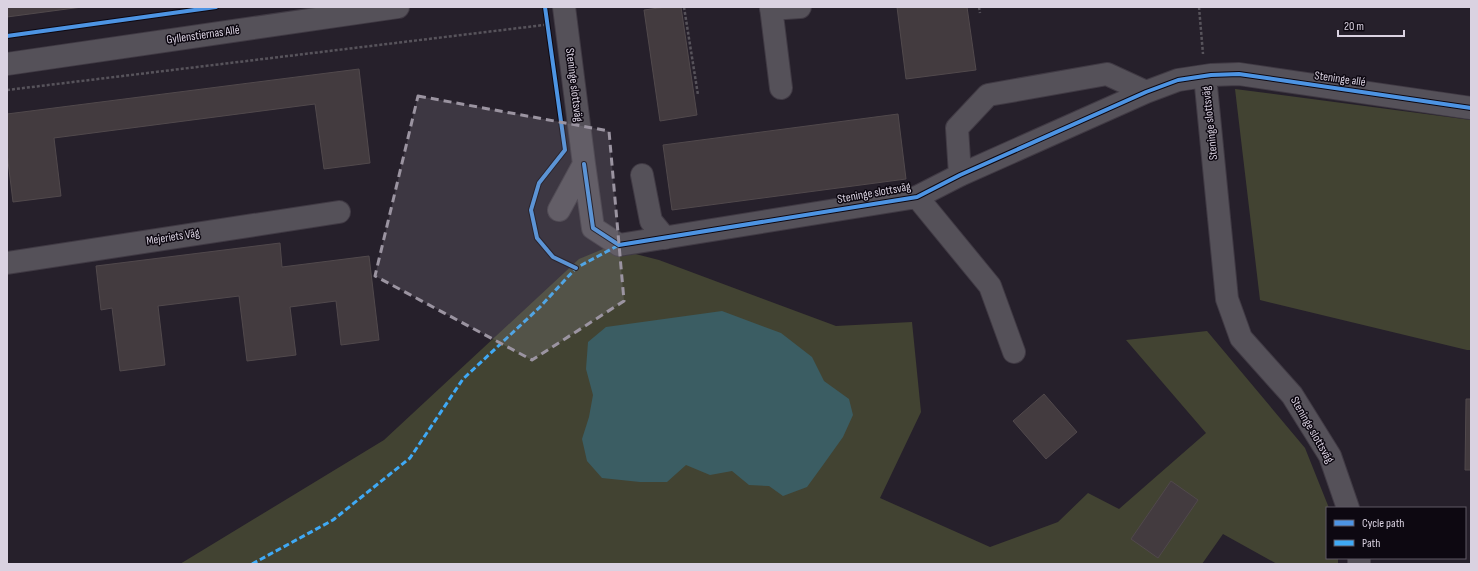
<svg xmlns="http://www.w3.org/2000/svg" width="1478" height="571" font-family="'Sofia Sans Condensed',sans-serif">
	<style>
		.green { fill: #424332 }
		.water { fill: #3b5d63 }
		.building { fill: #433b3f; stroke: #51494c }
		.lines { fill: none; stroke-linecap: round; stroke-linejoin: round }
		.minor-casing { stroke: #403a44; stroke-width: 24 }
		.path { stroke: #57535b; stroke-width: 2.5; stroke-dasharray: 3 2; stroke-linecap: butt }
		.minor { stroke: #555159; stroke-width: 22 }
		.quiet { stroke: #3fa9f5; stroke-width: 3; stroke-dasharray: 6 3; stroke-linecap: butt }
		.cycleway-casing { stroke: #0d0811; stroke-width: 6 }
		.cycleway { stroke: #4d94e3; stroke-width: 4 }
		.marked { fill: #9b94a1; fill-opacity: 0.2; stroke: #9b94a1; stroke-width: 3; stroke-dasharray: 8 5; stroke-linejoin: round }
		.labels { text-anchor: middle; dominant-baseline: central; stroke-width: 3; stroke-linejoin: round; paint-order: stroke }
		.street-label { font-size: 12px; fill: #dad2e1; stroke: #0d0811 }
	</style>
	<rect width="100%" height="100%" fill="#26202b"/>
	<path class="green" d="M1235 89 1471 120V350H1467L1260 300Z
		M608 247 659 260 836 326 912 322 921 412 880 498 990 547 1058 522 1088 493 1119 509 1206 433 1126 340 1207 331 1305 448 1329 508H1327V558H1338V564H1277L1223 534 1202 564H180L384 440 579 259Z"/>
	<path class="water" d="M722 311 781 333 812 357 824 381 849 399 853 415 843 437 823 465 807 487 783 496 769 486 749 485 732 471 710 475 686 465 667 482H640L602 478 587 461 582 439 589 417 593 395 586 369 588 342 606 327Z"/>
	<path class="building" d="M7 7H82L7 17Z
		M666 7H681L697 115 660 121 644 10Z
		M897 7H967L976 70 906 79Z
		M359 69 370 163 324 169 315 104 54 138 61 196 13 202 7 153V114Z
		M898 114 906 179 672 210 663 145Z
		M280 243 282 267 369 256 379 340 341 345 336 301 290 307 296 355 247 361 239 296 158 306 165 365 120 371 112 308 101 310 96 266Z
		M1044 394 1077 432 1046 459 1013 421Z
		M1466 399H1471V470H1465Z
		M1171 481 1198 500 1158 558 1131 539Z"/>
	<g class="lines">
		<defs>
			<path id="minor" d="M771 7 781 88
				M771 9 800 7
				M7 64 398 7
				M1205 76 1227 299 1241 338 1292 395 1330 456 1348 508
				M584 164 593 228 619 245 917 197 960 175 1146 92 1178 80 1211 75 1239 74 1471 108
				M642 175 651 221 665 238
				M960 175 957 128 988 95 1107 74 1146 92
				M917 197 990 286 1014 352
				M559 210 584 164 564 7
				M7 263 339 212
				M1359 558V564"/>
		</defs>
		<use href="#minor" class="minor-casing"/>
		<path class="path" d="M684 7 698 95
			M979 7 980 13
			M1199 7 1203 54
			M7 90 544 25"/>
		<use href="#minor" class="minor"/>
		<path class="quiet" d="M252 564 333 520 410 458 463 379 540 307 576 268 619 245"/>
		<defs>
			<path id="cycleway" d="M545 7 565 150 539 183 531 210 537 238 553 257 576 268
				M7 36 216 7
				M584 164 593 228 619 245 917 197 960 175 1146 92 1178 80 1211 75 1239 74 1471 108"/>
		</defs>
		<use href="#cycleway" class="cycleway-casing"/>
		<use href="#cycleway" class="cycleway"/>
	</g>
	<path class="marked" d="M418 96 609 131 624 301 532 360 375 276Z"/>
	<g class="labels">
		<g class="street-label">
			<text transform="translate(203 35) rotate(-8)">Gyllenstiernas Allé</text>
			<text transform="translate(1340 79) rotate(8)">Steninge allé</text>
			<text transform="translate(574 85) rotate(83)">Steninge slottsväg</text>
			<text transform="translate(1210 123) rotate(-96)">Steninge slottsväg</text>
			<text transform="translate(874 193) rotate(-10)">Steninge slottsväg</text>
			<text transform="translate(173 237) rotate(-9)">Mejeriets Väg</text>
			<text transform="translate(1312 430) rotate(60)">Steninge slottsväg</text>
		</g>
	</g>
	<rect width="1478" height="571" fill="none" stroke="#dad2e1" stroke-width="16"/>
	<rect x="1326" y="507" width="140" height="52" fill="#0d0811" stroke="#5f5964"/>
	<rect x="1334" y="520" width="20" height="6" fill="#4d94e3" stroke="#5f5964"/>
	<text x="1362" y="527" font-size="12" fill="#dad2e1">Cycle path</text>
	<rect x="1334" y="540" width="20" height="6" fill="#3fa9f5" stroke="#5f5964"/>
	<text x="1362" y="547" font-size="12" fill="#dad2e1">Path</text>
	<path d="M1338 30v6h66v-6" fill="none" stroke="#dad2e1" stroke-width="2"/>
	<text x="1344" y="30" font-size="12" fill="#dad2e1" stroke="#0d0811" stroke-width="3" paint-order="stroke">20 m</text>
</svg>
